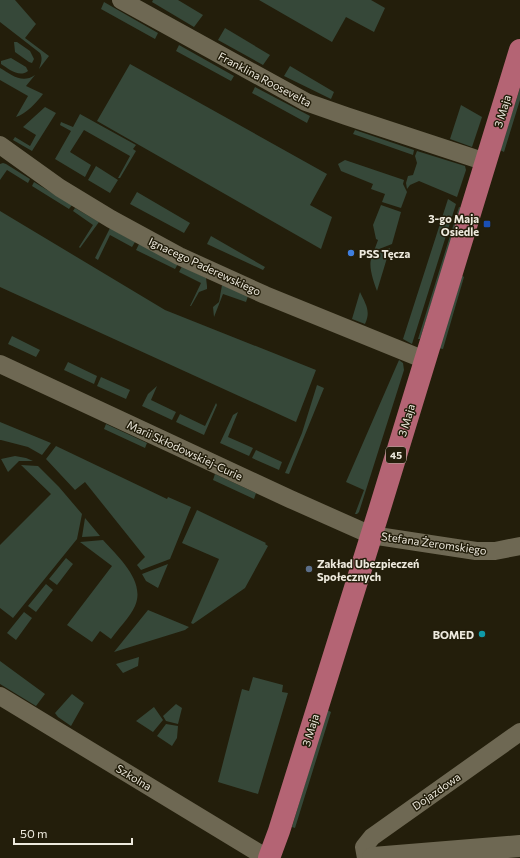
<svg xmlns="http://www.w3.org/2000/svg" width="520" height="858" font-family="Commissioner,sans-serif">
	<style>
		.green { fill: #364839 }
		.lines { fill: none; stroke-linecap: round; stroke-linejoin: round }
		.street { stroke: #6e6853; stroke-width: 18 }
		.secondary { stroke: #6e6853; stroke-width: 22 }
		.primary { stroke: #b46474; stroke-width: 22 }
		.transit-dot { fill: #1a4fb4; stroke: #231e0b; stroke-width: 1.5 }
		.shop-dot { fill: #3f7fe0; stroke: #231e0b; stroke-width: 1.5 }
		.service-dot { fill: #5c6f8a; stroke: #231e0b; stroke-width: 1.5 }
		.culture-dot { fill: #0f9aa8; stroke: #231e0b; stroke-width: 1.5 }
		.labels { text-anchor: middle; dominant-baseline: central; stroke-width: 3; stroke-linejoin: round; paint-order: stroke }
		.shield { fill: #231e0b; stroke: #b1ad9f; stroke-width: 1 }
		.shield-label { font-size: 10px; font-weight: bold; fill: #eeeade }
		.street-label { font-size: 11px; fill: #eeeade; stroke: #231e0b }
		.poi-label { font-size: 11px; font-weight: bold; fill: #eeeade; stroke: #231e0b; text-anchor: end }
	</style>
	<rect width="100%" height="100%" fill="#231e0b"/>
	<path class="green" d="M0 0H15L36 24 25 38 49 56 39 69C41 63 43 59 40 53L0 22Z
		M153 0H178L203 15 194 27 152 2Z
		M259 0H371L385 8 374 32 346 17 332 42Z
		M104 2 158 33 155 39 101 9Z
		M225 28 270 55 263 65 218 40Z
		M14 42H17L30 51 34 59 32 63 29 62 15 52Z
		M179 45 234 76 231 81 176 51Z
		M11 58 26 67 28 71C19 78 9 69 1 64V61Z
		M130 64 327 174 310 205 332 217 321 249 97 121Z
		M290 66 334 92 331 99 284 76Z
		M0 68C12 75 22 84 35 75L26 86 43 94C37 102 26 114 16 117L28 96 0 80Z
		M255 87 310 116 307 123 252 93Z
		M520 88V100L504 152 500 150Z
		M461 105 482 117 472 147 450 139Z
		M45 107 56 113 32 151 13 140 15 137 30 146 36 135 23 127Z
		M80 114 136 145 133 149 136 151 120 178H118L130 156 84 130 70 152 91 165 85 177 55 159 71 131 60 125 61 122 73 127Z
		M355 130 414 150 413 155 353 134Z
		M417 151 465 166 466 170 457 197 419 181 410 185 407 189 406 183 408 176 413 175 417 163 415 156Z
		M345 160 404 180 403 184 407 192 401 208 382 202 385 194 371 189 373 184 341 171 338 164Z
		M3 163 6 164 30 179 28 183 7 170 0 180V164Z
		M96 166 118 180 110 193 88 180Z
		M34 182 72 205 69 209 32 186Z
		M137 192 190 223 184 233 130 204Z
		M448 199 456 204 412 344 403 339Z
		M381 205 401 212 392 244 374 251 378 240 376 239 373 225Z
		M459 207 462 208 420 339H418Z
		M75 208 99 222 80 248 79 247 93 225 73 211Z
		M0 211 165 310 316 370 296 422 0 287Z
		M110 228 135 242 132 247 110 235 98 260 95 258Z
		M211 236 265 267 263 270 207 244Z
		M139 244 178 264 175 269 136 250Z
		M390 248 377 291C374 282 365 260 375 254 379 251 385 250 390 248Z
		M182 266 206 278 207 286V289L199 292 191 306H190L201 283 179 272Z
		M461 275 464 277 443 349 438 348Z
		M222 285 248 296 246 302 223 294 214 317 213 307 219 302Z
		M360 292C366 305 371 311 365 324L352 319Z
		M12 336 40 350 36 357 8 344Z
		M399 360 403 363 404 370 359 512 357 514H355L364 490 346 482Z
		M68 362 97 376 94 384 64 370Z
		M101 377 130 390 126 399 97 386Z
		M317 385 324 388 289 474 285 473 302 433Z
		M157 386 151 400 176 412 172 420 142 406 148 394Z
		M216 403 217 405 204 435 176 422 180 414 205 426Z
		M238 412 228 437 253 448 249 456 220 443 233 415Z
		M0 422 51 443 42 455 28 447 1 440H0Z
		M106 424 147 443 145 448 104 429Z
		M56 446 167 499 168 497 191 507 170 559 141 570 137 565 145 557 85 482 75 490 46 459Z
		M256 450 282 462 279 470 252 458Z
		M15 456 26 458 33 461H19L8 472 1 459Z
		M21 465 38 466 59 487 82 514 77 539 13 618 0 608V545L51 494Z
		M215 474 256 493 254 499 213 480Z
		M197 510 266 543 265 544 268 546 245 588 193 624 191 623 219 559 182 543Z
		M85 518 100 536 82 537Z
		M103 540C118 557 146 581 135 606 130 617 118 629 111 639L100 631 92 642 67 625 112 566 80 542Z
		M66 558 73 564 57 585 49 579Z
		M168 564 158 588 146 581 142 574Z
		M46 584 53 590 36 612 28 606Z
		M148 610 189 627 185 630 114 652Z
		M24 612 32 618 16 640 7 633Z
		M139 657 138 666 123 673 116 664Z
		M0 661 45 694 36 706 0 684Z
		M253 677 283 685 282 692 288 693 258 794 218 782 242 689 249 691Z
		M72 694 84 703 71 726 58 717 55 713Z
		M176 704 182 708 178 724 166 721 163 716Z
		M154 707 163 720 153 732 136 721Z
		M327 710 331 712 295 828 292 827Z
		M166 724 178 726 177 738 172 746 157 736Z"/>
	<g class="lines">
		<path class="street" d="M121 0 306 102 346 116 486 162
			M0 145 60 188 111 219 179 256 265 295 425 360
			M0 364 290 499 371 535 476 551H495L520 546
			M0 696 267 858
			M366 858 364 847 372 837 520 732"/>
		<path class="secondary" d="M373 858 520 846"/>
		<path class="primary" d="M269 858 279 831 379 511 520 50"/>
	</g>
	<rect class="transit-dot" x="483" y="220" width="8" height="8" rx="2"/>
	<circle class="shop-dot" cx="351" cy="253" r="4"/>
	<circle class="service-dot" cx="309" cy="569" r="4"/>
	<circle class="culture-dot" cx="482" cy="634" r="4"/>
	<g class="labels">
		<rect class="shield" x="386" y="447" width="20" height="16" rx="3"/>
		<g class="shield-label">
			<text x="396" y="455">45</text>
		</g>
		<g class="street-label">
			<text transform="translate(265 79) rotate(28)">Franklina Roosevelta</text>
			<text transform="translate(502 111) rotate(-73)">3 Maja</text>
			<text transform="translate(205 266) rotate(25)">Ignacego Paderewskiego</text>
			<text transform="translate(406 420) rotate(-73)">3 Maja</text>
			<text transform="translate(185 450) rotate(25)">Marii Skłodowskiej-Curie</text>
			<text transform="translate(434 543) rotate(8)">Stefana Żeromskiego</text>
			<text transform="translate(310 730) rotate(-73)">3 Maja</text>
			<text transform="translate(134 777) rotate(31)">Szkolna</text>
			<text transform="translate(436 791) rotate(-35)">Dojazdowa</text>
		</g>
		<g class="poi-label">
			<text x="479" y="218">3-go Maja<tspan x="479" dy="13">Osiedle</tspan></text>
			<text x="359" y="253" text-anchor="start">PSS Tęcza</text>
			<text x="317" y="563" text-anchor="start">Zakład Ubezpieczeń<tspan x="317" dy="13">Społecznych</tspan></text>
			<text x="474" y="634">BOMED</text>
		</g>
	</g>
	<path d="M14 838v6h118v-6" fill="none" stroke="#eeeade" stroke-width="2"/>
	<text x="20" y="838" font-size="12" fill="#eeeade" stroke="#231e0b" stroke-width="3" paint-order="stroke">50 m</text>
</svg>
